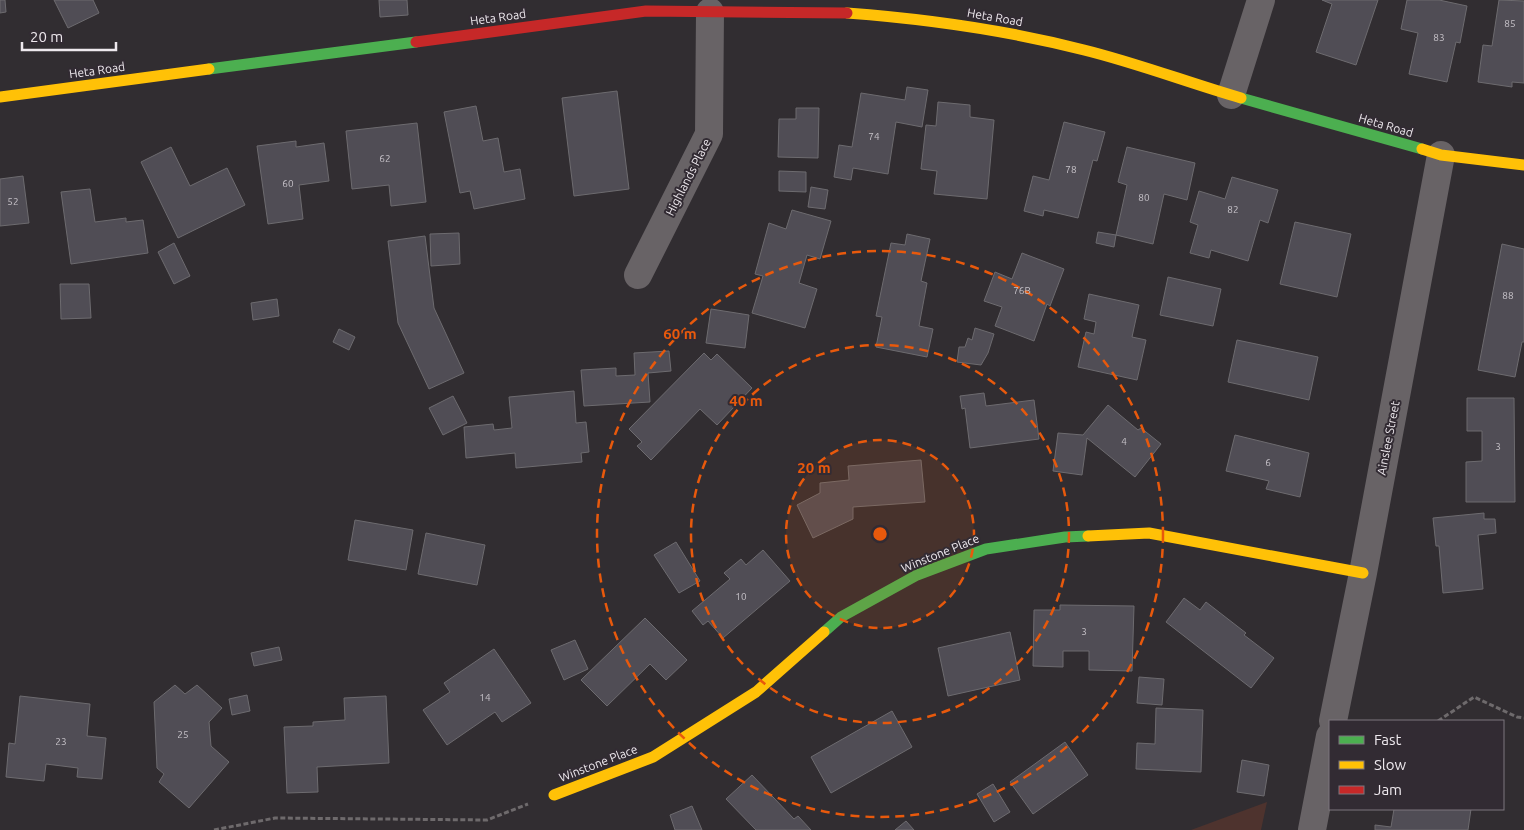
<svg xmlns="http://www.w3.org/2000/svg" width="1524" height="830" font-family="Ubuntu,sans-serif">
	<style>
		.green { fill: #4e332e }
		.building { fill: #504d55; stroke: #6d6b6f }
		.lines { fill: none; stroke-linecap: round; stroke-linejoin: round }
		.path { stroke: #6e6a6c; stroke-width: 3; stroke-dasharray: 5 2.5; stroke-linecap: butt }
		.street { stroke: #686366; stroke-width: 28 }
		.fast { stroke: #4caf50; stroke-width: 11 }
		.slow { stroke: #ffc107; stroke-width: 11 }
		.jam { stroke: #c62828; stroke-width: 11 }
		.ring { fill: none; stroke: #e8590c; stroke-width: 2.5; stroke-dasharray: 9 6 }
		.labels { text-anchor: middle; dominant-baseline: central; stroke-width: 4; stroke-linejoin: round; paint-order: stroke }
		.number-label { font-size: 10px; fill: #c6c2c8 }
		.street-label { font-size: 12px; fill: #eee9ee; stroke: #322b33 }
		.centre { fill: #e8590c; stroke: #322b33; stroke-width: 2.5 }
		.ring-label { font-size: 15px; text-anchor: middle; font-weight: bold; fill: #e8590c; stroke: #322b33; stroke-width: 4; stroke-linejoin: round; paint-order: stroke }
	</style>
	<rect width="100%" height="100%" fill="#312d31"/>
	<path class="green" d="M1267 802 1261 830H1191Z"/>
	<path class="building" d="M0 0H5L6 12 0 13Z
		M54 0H93L99 13 68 28Z
		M379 0H407L408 15 380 17Z
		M1322 0H1378L1356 65 1316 52 1332 4Z
		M1407 0H1439L1467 6 1460 43 1456 42 1447 82 1409 74 1418 33 1401 29Z
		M1499 0 1524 1V83L1512 82V87L1478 82 1483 45 1492 46Z
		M907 87 928 90 922 127 896 122 888 174 853 168 851 180 834 177 839 145 852 147 861 93 905 100Z
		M617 91 629 189 574 196 562 98Z
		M938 102 970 105V117L994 120 987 199 934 194 937 171 921 169 926 125 936 126Z
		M476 106 483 141 498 138 504 172 520 169 525 199 474 209 470 191 460 193 444 112Z
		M796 108H819L818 158 778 157 779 119H796Z
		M1064 122 1105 132 1097 161 1093 160 1078 218 1044 210 1043 216 1024 211 1033 176 1049 180Z
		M417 123 426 202 391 206 389 185 352 189 346 131Z
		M296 141V147L324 143 329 181 299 185 303 219 268 224 257 146Z
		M171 147 190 186 227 168 245 205 178 238 141 162Z
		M1127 147 1195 163 1187 200 1164 194 1153 244 1116 235 1114 247 1096 243 1098 232 1116 235 1127 185 1118 182Z
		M779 171 806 172V192L779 191Z
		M23 176 29 223 0 226V179Z
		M1232 177 1278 190 1268 223 1260 220 1248 261 1211 250 1209 258 1190 253 1198 225 1190 222 1199 191 1225 199Z
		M811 187 828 190 825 209 808 207Z
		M90 189 95 222 126 218V222L143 220 148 253 71 264 61 192Z
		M792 210 831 221 820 259 807 255 799 283 817 289 805 328 752 313 763 276 755 274 769 223 786 229Z
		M1295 222 1351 234 1337 297 1280 284Z
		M459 233 460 264 431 266 430 234Z
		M907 234 930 239 921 281 927 283 919 326 933 329 927 357 876 347 882 317 876 316 891 243 905 245Z
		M425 236 434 308 464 373 429 389 398 323 388 241Z
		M174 243 190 276 174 284 158 252Z
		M1502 244 1524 249V342H1522L1515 377 1478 370Z
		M1022 253 1064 269 1050 306 1047 304 1034 341 995 326 1002 307 984 301 995 272 1012 279Z
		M1168 277 1221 289 1213 326 1160 315Z
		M60 284H89L91 318 61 319Z
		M1089 294 1139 305 1132 337 1146 340 1137 380 1078 367 1086 332 1094 334 1096 322 1084 319Z
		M277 299 279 316 253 320 251 303Z
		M711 309 749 315 745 348 706 343Z
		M975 328 994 334 988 353 981 365 957 362 959 347H965L968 338 972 340Z
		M339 329 355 337 349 350 333 342Z
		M1237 340 1318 357 1309 400 1228 382Z
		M669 351 671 371 648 373 650 402 584 406 581 370 616 368V376L635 375 634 353Z
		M704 353 711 360 717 354 752 388 717 425 700 409 651 460 637 446 642 442 629 429Z
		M574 391 576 423 586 422 589 452 581 453 582 462 516 468 515 453 466 458 464 427 493 424 494 430 512 428 509 397Z
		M984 393 986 406 1034 400 1039 439 970 448 965 408 962 409 960 396Z
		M453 396 467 423 443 435 429 408Z
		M1467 398H1514L1515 502H1466V462L1482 461V431H1467Z
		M1108 405 1138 430 1141 428 1161 444 1135 477 1087 438 1082 475 1053 471 1058 433 1083 435Z
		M1235 435 1309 453 1300 497 1266 489 1269 481 1226 471Z
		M921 460 925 502 853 507V519L813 538 797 505 820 493V483L849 480 848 466Z
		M1484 513V519H1495L1496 533 1478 535 1483 589 1443 593 1439 546H1436L1433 518Z
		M355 520 413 530 406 570 348 560Z
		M426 533 485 545 477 585 418 574Z
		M676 542 700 581 679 593 654 555Z
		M763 550 790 581 723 638 708 621 703 625 692 611 730 579 724 573 741 559 746 565Z
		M1184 598 1200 610 1206 602 1246 633 1244 635 1274 658 1251 688 1166 622Z
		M1060 605 1134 606 1132 671 1089 670V651H1063V667L1033 666 1034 610H1060Z
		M645 618 687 660 666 680 650 664 607 706 581 680Z
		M1010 632 1020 680 948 696 938 648Z
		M575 640 588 669 564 680 551 650Z
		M279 647 282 660 254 666 251 653Z
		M494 649 531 703 502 722 495 712 447 745 423 710 450 692 444 683Z
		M1139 677 1164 679 1162 705 1137 703Z
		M175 685 185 694 197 685 222 708 209 722 211 746 229 762 189 808 159 782 164 774 157 768 154 702Z
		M247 695 250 711 232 715 229 699Z
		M20 696 90 704 87 736 106 738 102 779 77 777 78 768 46 764 44 781 6 777 9 743 15 744Z
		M386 696 389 763 317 767 318 792 287 793 284 727 313 726V722L345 720 344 698Z
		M1156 708 1203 710 1201 772 1136 769 1137 743 1155 744Z
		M892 711 912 747 831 793 811 757Z
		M1065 742 1088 775 1033 814 1010 782Z
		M1242 760 1269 765 1264 796 1237 792Z
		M752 775 794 819 798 816 811 830H756L726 799Z
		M993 784 1010 812 994 822 977 794Z
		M692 806 702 830H675L670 815Z
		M1394 809H1471L1468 830H1375V825L1391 827Z
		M906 821 914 830H895Z"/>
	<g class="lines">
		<path class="path" d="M1438 721 1474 697 1517 717 1524 718
			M214 830 275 818 487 820 528 804"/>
		<path class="street" d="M1231 95 1261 0
			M638 275 709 134 710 12
			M1333 721 1363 573 1441 155
			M1312 830 1330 736"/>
		<path class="fast" d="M209 69 416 42
			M1241 98 1422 149
			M824 632 841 617 917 575 986 549 1065 537 1088 536"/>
		<path class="slow" d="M847 13C928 19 1006 30 1084 50 1137 63 1189 83 1241 98
			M0 97 209 69
			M1422 149 1441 155 1524 165
			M1088 536 1149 533 1363 573
			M554 795 653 757 756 692 824 632"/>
		<path class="jam" d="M416 42 646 11 847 13"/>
	</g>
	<circle cx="880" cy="534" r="94" fill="#e8590c" fill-opacity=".12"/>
	<g class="ring">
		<circle cx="880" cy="534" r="94"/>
		<circle cx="880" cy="534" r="189"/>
		<circle cx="880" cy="534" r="283"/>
	</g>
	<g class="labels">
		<g class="number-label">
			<text x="1510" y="23">85</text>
			<text x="1439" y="37">83</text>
			<text x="874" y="136">74</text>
			<text x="385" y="158">62</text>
			<text x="1071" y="169">78</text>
			<text x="288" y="183">60</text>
			<text x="1144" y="197">80</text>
			<text x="13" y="201">52</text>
			<text x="1233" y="209">82</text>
			<text x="1022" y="290">76B</text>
			<text x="1508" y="295">88</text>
			<text x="1124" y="441">4</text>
			<text x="1498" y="446">3</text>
			<text x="1268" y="462">6</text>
			<text x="741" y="596">10</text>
			<text x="1084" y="631">3</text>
			<text x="485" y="697">14</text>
			<text x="183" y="734">25</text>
			<text x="61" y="741">23</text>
		</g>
		<g class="street-label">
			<text transform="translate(498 17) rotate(-8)">Heta Road</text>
			<text transform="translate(995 17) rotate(10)">Heta Road</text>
			<text transform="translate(97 70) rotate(-8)">Heta Road</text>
			<text transform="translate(1386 125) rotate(16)">Heta Road</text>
			<text transform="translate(688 177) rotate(-63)">Highlands Place</text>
			<text transform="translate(1388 438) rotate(-79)">Ainslee Street</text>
			<text transform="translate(940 553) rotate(-22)">Winstone Place</text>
			<text transform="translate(598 763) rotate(-21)">Winstone Place</text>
		</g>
	</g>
	<circle cx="880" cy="534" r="8" class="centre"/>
	<g class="ring-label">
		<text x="680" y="339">60 m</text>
		<text x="746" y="406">40 m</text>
		<text x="814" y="473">20 m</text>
	</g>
	<rect x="1329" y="720" width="175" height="90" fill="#322b33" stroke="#7d777e"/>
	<rect x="1339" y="736" width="25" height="8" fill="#4caf50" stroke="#7d777e"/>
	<text x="1374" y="745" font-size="15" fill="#eee9ee">Fast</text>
	<rect x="1339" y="761" width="25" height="8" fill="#ffc107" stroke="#7d777e"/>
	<text x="1374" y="770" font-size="15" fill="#eee9ee">Slow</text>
	<rect x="1339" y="786" width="25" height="8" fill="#c62828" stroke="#7d777e"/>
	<text x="1374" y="795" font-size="15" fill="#eee9ee">Jam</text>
	<path d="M22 42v8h94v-8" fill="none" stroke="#eee9ee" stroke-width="2.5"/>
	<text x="30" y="42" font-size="15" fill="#eee9ee" stroke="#322b33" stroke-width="4" paint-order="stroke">20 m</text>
</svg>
